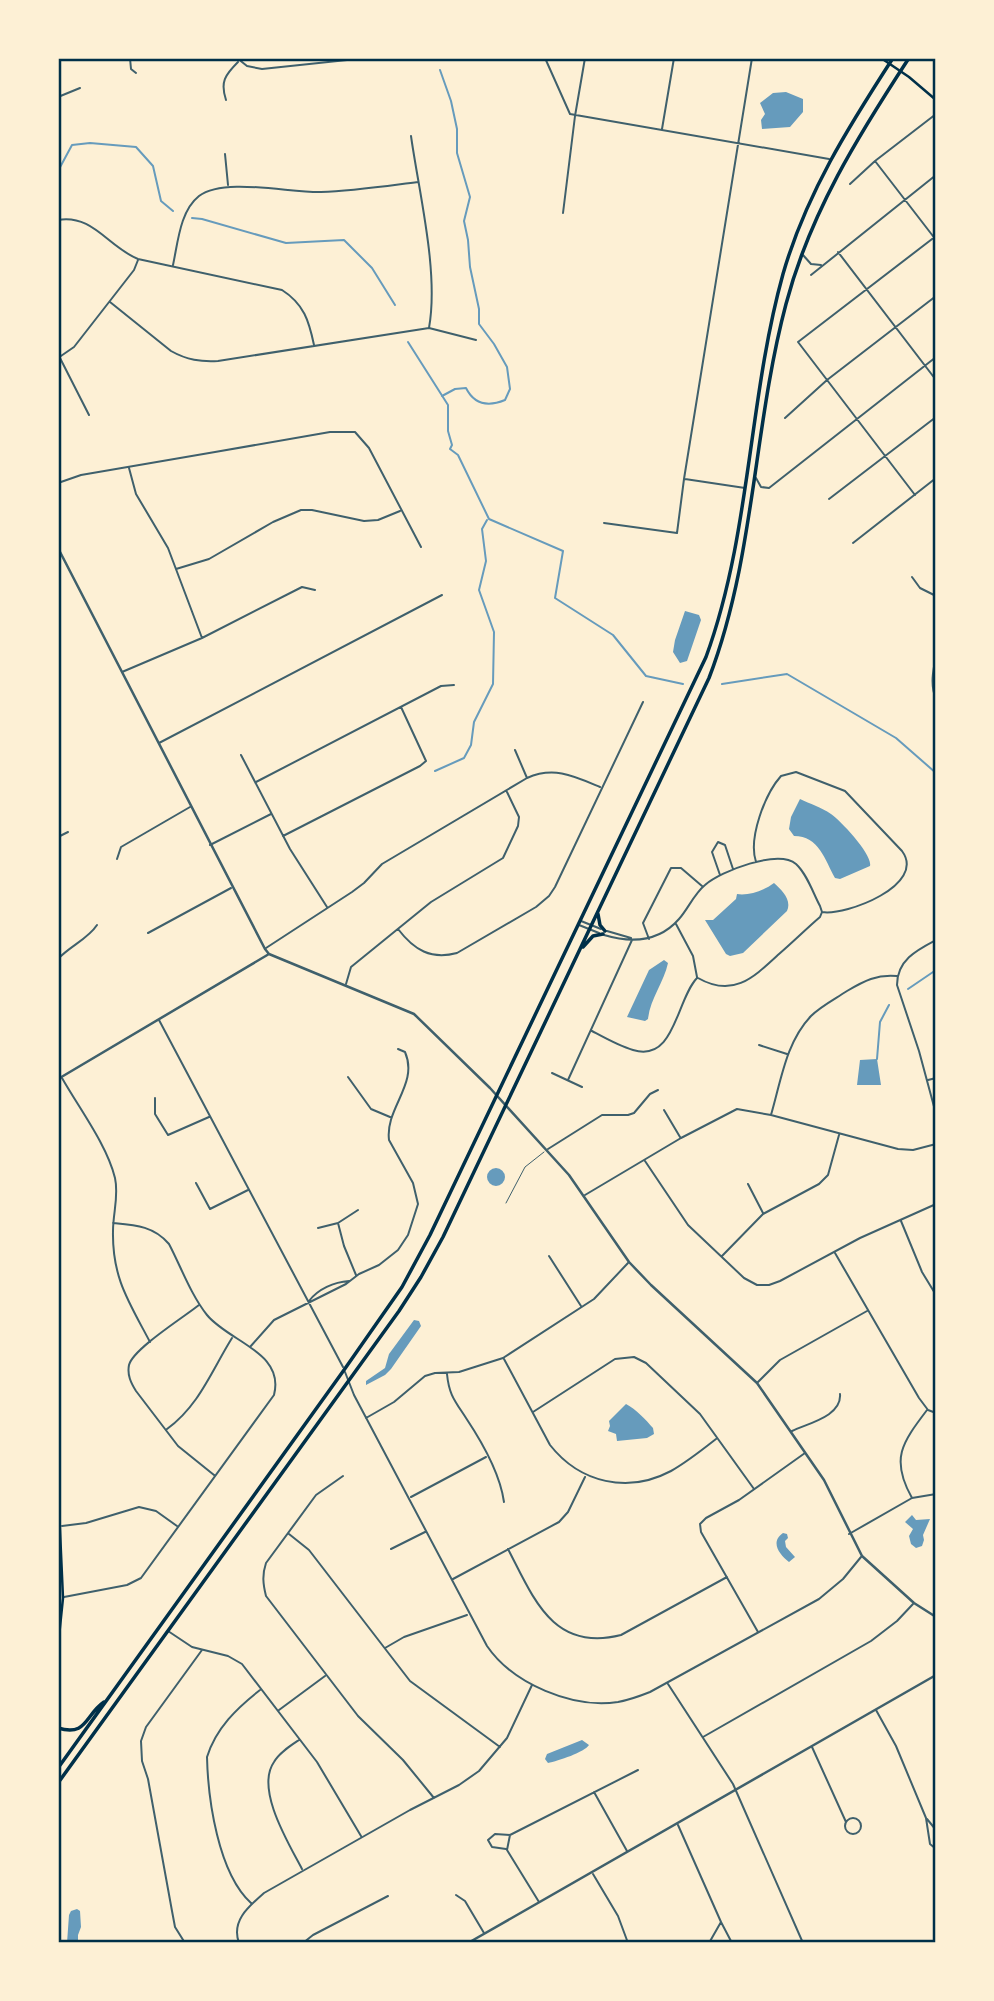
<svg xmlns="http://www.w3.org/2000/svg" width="994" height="2001" font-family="Rubik,sans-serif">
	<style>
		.water { fill: #669bbc }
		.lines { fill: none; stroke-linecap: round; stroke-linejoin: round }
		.stream { stroke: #669bbc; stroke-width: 2 }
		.service { stroke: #3f606c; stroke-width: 1 }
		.minor { stroke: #3f606c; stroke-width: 2 }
		.tertiary { stroke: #3f606c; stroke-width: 2.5 }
		.primary { stroke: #003049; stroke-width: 2.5 }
		.trunk { stroke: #003049; stroke-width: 3.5 }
		.neatline { fill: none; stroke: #003049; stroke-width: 2.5 }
	</style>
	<rect width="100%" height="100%" fill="#fdf0d5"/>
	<path class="water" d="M786 92 803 99V112L790 127 762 129 761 120 765 114 760 103 773 93Z
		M685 611 699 615 701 620 687 661 680 663 673 652 675 640Z
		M800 799C810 804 821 807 831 814 841 821 873 855 870 866L840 879 835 878C825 860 819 836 794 836L789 829 791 817Z
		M774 883C782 890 792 900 787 911L743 953 730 956 726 954 705 920H713L736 899 737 894C749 896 765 890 774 883Z
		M664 960 668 963C664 982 650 999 648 1019L645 1021 627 1017 649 970Z
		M877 1059 881 1085H857L860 1060Z
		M487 1177a9 9 0 1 1 18 0a9 9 0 1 1-18 0Z
		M414 1320 419 1321 421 1326 391 1369 385 1375 366 1385V1381L385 1368 389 1354Z
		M626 1404C636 1409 646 1420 653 1428L654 1434 647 1438 617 1441 616 1434 608 1431 610 1426 609 1421Z
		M912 1515 916 1520 930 1519 923 1535 924 1540 922 1546 916 1548 911 1544 909 1536 913 1529 905 1522Z
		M783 1533 787 1534 788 1538 785 1541 786 1547 795 1557 789 1562C779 1554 770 1542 783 1533Z
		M582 1740 589 1745C585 1752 558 1761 548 1763L545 1759 547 1754Z
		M77 1909 80 1911 81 1927 78 1935V1943H67L69 1915 71 1911Z"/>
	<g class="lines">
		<path class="stream" d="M440 70 451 101 457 129V153L470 197 464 221 468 240 470 267 479 309V324L494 344 507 367 510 389 505 400C488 407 474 404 466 388L455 389 442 396
			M58 171 72 145 90 143 136 147 153 166 161 201 173 211
			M192 218 202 219 286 243 344 240 372 268 395 305
			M408 342 448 405V431L452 445 450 449 458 455 489 519 563 551 555 598 613 635 646 676 683 684
			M722 684 787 674 896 738 936 773
			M435 771 464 758 471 745 474 722 493 684 494 632 479 590 486 561 482 529 487 520
			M908 989 936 970
			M877 1059 880 1022 889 1005"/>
		<path class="service" d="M506 1203 525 1167 544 1152"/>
		<path class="minor" d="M130 58 131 69 136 73
			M237 58 247 66 262 69 366 58
			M545 58 570 114 829 159
			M58 97 80 88
			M226 100C220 82 225 75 238 62
			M662 129 674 58
			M411 136C419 193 439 272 429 328
			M225 154 228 185
			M875 161 936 240
			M850 184 875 161 936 114
			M563 213 575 116 585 58
			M58 220C93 214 108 247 138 259L282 290C304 304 309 321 314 345
			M838 252 936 380
			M803 255 811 264 821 265
			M173 265C178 242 180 211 199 196 224 177 290 193 321 192 353 191 386 186 418 182
			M811 275 936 175
			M110 302 171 351C187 360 201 362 218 361L429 328 476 340
			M58 358 74 347 134 270 138 260
			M60 358 89 415
			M785 418 827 380 936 296
			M129 468 136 494 168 548 202 638
			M756 478 761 487 769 488 936 357
			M685 479 745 488
			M58 483 81 475 215 452 330 432H355L369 448 421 547
			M915 495 798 342 936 236
			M829 499 936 417
			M604 523 677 533 684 479 752 58
			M853 543 936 478
			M176 569 209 559 273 522 301 510H312L364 521 378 520 400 511
			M912 577 920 588 936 596
			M936 656C933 671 930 685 936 699
			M122 672 202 638 302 587 315 590
			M159 743 442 595
			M515 750 527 778
			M241 755 290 849 327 907
			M256 782 441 686 454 685
			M283 836 420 766 426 761 401 707
			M58 837 68 832
			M210 845 271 814
			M117 859 121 847 190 807
			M756 862C748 838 765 794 781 776L796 772 845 791 902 851C927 885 846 916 822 912
			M720 875 712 852 718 842 725 845 733 869
			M581 921 601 929
			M676 924 693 956 697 977
			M579 925 599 933
			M398 929C414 950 431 960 457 953L536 907 549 896 555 887 643 702
			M607 931 631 938
			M148 933 231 888
			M604 935C631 943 659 942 679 919 688 909 694 894 705 885 721 871 778 849 796 864 807 874 813 893 820 906L822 912 820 917C806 929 793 942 779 954 753 978 733 998 698 978
			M649 939 643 923 671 868H681L702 886
			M936 940C917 950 897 960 897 985L919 1051 936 1114
			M266 948 352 892 364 883 382 864 527 778C554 766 574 776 600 787
			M58 959C70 946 88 939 97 925
			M346 984 351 967 431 902 503 858 518 826 519 817 507 792
			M159 1020 343 1367
			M592 1031C605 1038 619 1046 633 1050 675 1063 676 1000 697 978
			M759 1045 787 1054
			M552 1073 582 1087
			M348 1077 371 1109 390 1117
			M62 1078C79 1108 107 1145 115 1178 119 1196 113 1213 113 1231 112 1278 129 1302 150 1342
			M568 1080 632 940
			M928 1080 936 1078
			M155 1098V1114L168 1135 209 1117
			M664 1110 680 1137
			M771 1115C781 1081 786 1042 811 1016 821 1006 835 999 847 991 864 981 877 974 897 976
			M548 1149 602 1115H628L634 1113 650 1094 658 1090
			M645 1161 688 1225 744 1278 757 1285H769L780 1281 860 1238 936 1204
			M196 1183 210 1209 248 1190
			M748 1184 763 1213
			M585 1195 681 1138 737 1109 771 1115 898 1149 913 1150 936 1144
			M901 1221 922 1272 936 1295
			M338 1223 344 1246 356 1275
			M318 1228 338 1223 358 1210
			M835 1253 919 1398 928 1410 936 1413
			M549 1256 581 1306
			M722 1256 763 1214 819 1184 828 1175 839 1135
			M309 1301C318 1289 334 1282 349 1281
			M199 1305C184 1317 133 1349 129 1365 127 1375 131 1383 136 1391L178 1446 214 1475
			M250 1347 274 1320 346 1284 359 1274 379 1265 398 1250 408 1235 418 1204 413 1183 389 1140C385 1108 419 1084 405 1052L398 1049
			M504 1359 550 1445C580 1483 628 1494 671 1471 687 1462 702 1450 716 1439
			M345 1372 354 1395 487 1646C513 1684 573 1709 618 1702 629 1700 640 1696 650 1692L819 1599 843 1579 861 1557
			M447 1374C449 1395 455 1401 466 1418 482 1442 500 1473 504 1502
			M758 1382 780 1360 867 1311
			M533 1412 615 1359 634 1357 646 1363 700 1414 754 1489
			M366 1418 394 1402 425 1376 435 1373 459 1372 503 1358 594 1299 628 1263
			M167 1429C199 1406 212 1370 232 1338
			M792 1431C809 1423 842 1416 840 1394
			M343 1476 316 1495 266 1563C262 1575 263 1584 266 1596L358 1716 403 1760 434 1798
			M411 1497 486 1457
			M912 1498C890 1459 902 1443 927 1410
			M62 1526 86 1523 139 1507 156 1511 177 1526
			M289 1534 309 1550 410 1681 500 1747
			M849 1534 912 1498 936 1494
			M391 1549 425 1532
			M508 1549C534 1599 553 1652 621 1635L727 1577
			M453 1579 559 1522 568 1512 585 1477
			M64 1597 127 1585 141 1578 274 1395C285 1352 229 1342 207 1315 191 1295 181 1267 169 1244 154 1226 135 1225 113 1223
			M168 1631 192 1647 228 1656 242 1664 317 1762 361 1836
			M758 1632 701 1532 700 1524 706 1518 739 1500 805 1453
			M385 1648 404 1637 467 1615
			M668 1684 733 1784 803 1943
			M279 1710 325 1676
			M876 1710 896 1746 926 1818 930 1844 936 1849
			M703 1737 871 1641 897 1621 913 1604
			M299 1740C290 1746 279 1753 274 1762 255 1789 289 1844 302 1869
			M812 1747 846 1822
			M594 1792 627 1851
			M845 1826a8 8 0 1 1 16 0a8 8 0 1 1-16 0Z
			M927 1819 936 1830
			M678 1825 721 1922
			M506 1849 492 1847 488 1840 495 1834 510 1835
			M593 1874 618 1916 628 1943
			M456 1895 465 1901 484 1933
			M539 1902 507 1850 510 1835 638 1770
			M251 1903C218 1873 208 1799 207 1757 216 1728 237 1708 260 1690
			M185 1943 175 1927 172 1911 148 1779 142 1761 141 1741 146 1727 202 1650
			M239 1943C231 1921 248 1907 264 1893L410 1810 459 1785 479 1771 507 1738 532 1685
			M303 1943 313 1935 388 1896
			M709 1943 721 1922 732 1943"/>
		<path class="tertiary" d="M58 548 265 949 269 954 414 1014 490 1088 569 1175 629 1262 651 1285 757 1383 824 1480 862 1556 914 1603 936 1617
			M58 1079 269 954
			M468 1943 936 1675"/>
		<path class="primary" d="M881 58 909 77 936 100
			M58 1486 63 1598 58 1646"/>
		<path class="trunk" d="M598 914 600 925 605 931
			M583 947 593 936 603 934
			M58 1728C87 1737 85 1715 104 1702
			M58 1768 344 1370 402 1287 430 1235 706 657C751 534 748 400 783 274 806 194 849 126 893 58
			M58 1783 399 1311 421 1277 443 1237 709 678C755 558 753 428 786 304 810 213 858 136 909 58"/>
	</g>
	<rect width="994" height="2001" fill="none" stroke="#fdf0d5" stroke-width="119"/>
	<rect x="60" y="60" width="874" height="1881" class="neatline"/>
</svg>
